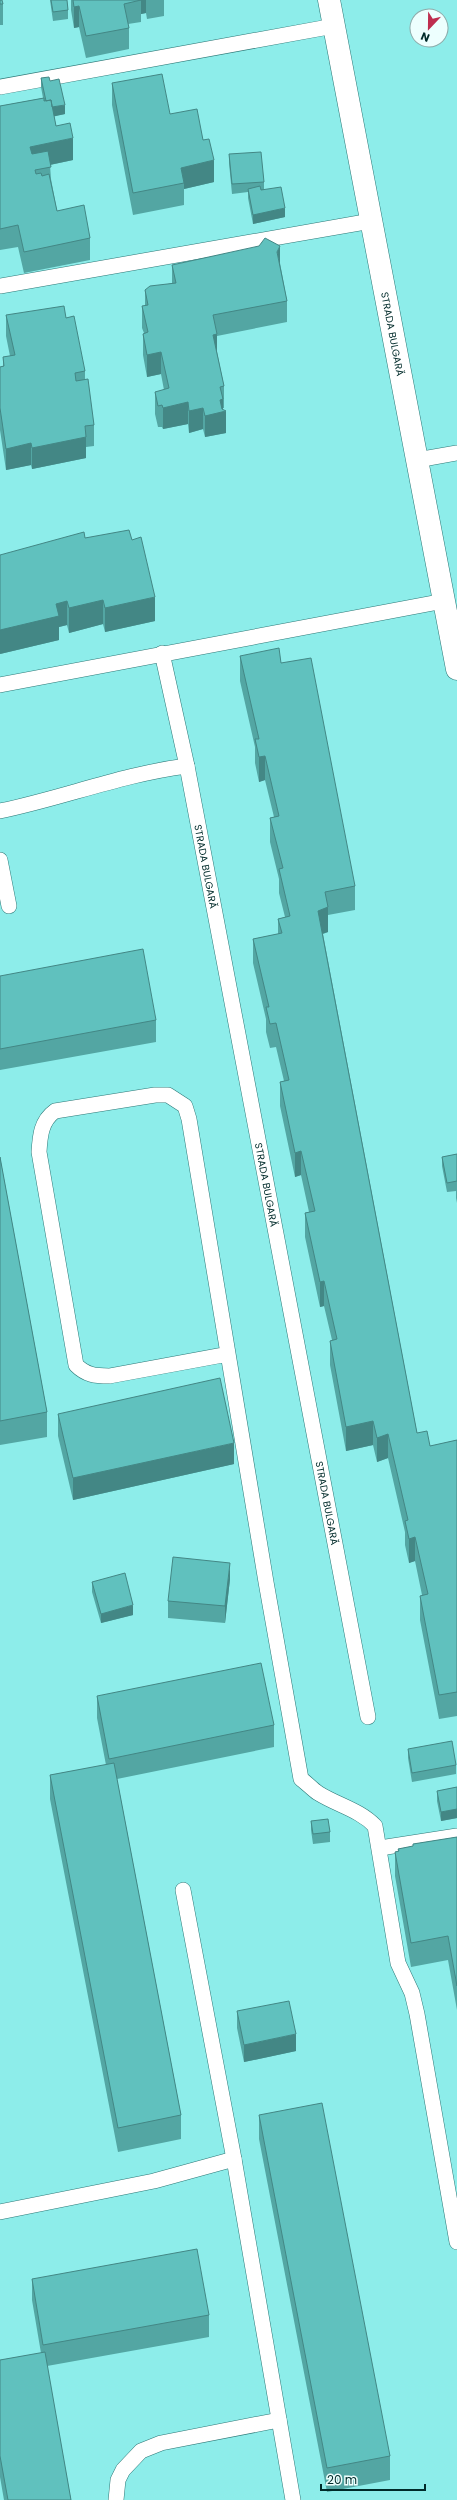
<svg xmlns="http://www.w3.org/2000/svg" width="457" height="2500" font-family="Poppins,sans-serif">
	<style>
		.lines { fill: none; stroke-linecap: round; stroke-linejoin: round }
		.lane-casing { stroke: #2d7877; stroke-width: 16 }
		.secondary-casing { stroke: #2d7877; stroke-width: 23 }
		.lane { stroke: #fff; stroke-width: 15 }
		.secondary { stroke: #fff; stroke-width: 22 }
		.wall { fill: #53a6a3 }
		.shaded-wall { fill: #438785 }
		.building { fill: #60c1be; stroke: #438785 }
		.labels { text-anchor: middle; dominant-baseline: central; stroke-width: 3; stroke-linejoin: round; paint-order: stroke }
		.street-label { font-size: 10px; fill: #002b2a; stroke: #edfffe }
	</style>
	<rect width="100%" height="100%" fill="#8dedea"/>
	<g class="lines">
		<defs>
			<g id="lane">
				<path d="M0 87 334 26"/>
				<path d="M0 286 371 221"/>
				<path d="M417 460 457 453"/>
				<path id="s1" d="M162 653 187 766 368 1717"/>
				<path d="M0 685 444 601"/>
				<path d="M0 811C63 798 123 774 187 766"/>
				<path d="M0 860 9 906"/>
				<path d="M228 1354 109 1376C95 1376 86 1375 76 1365L39 1152C40 1136 41 1121 55 1111L155 1095H168L185 1106 189 1119 266 1582 301 1779C307 1783 312 1789 318 1793 337 1805 360 1810 375 1826L398 1963 412 1993 417 2014 457 2242"/>
				<path d="M380 1848 457 1836"/>
				<path d="M183 1890 234 2159 293 2500"/>
				<path d="M0 2212 154 2181 234 2159"/>
				<path d="M116 2500 118 2480 123 2470 141 2451 161 2443 279 2420"/>
			</g>
			<g id="secondary">
				<path id="s2" d="M329 0 457 669"/>
			</g>
		</defs>
		<use href="#lane" class="lane-casing"/>
		<use href="#secondary" class="secondary-casing"/>
		<use href="#lane" class="lane"/>
		<use href="#secondary" class="secondary"/>
	</g>
	<path class="wall" d="M0 0 3 4V25H0Z
		M50 0H67L68 10V19L53 21Z
		M71 0H164V16L147 19 146 13 141 14V22L128 24 129 28V49L86 58 79 27 74 28 71 10Z
		M41 78 50 81 65 114 54 116 56 126 73 160 50 165 51 179 57 211 90 238V260L24 273 18 247 0 250V106L43 98 41 87Z
		M112 83 170 114 203 140 214 182 184 189V205L133 215 112 105Z
		M229 154 264 182V190L285 217 253 224 248 198V192L232 194 229 163Z
		M280 263 287 301V322L217 336V352L224 386V408H223V410L226 433 205 437 203 429 189 433 188 424 163 429 162 427H158L155 414V392L164 390 161 374 147 377 143 355V334L144 333 142 328V306H145V290L172 283V265Z
		M6 315 66 318 85 371V379L94 425V446L86 447V458L32 469 31 465 6 470 0 430V367L3 366V357L10 356 6 336Z
		M85 538 132 540 155 621 105 632 103 624 69 633 67 625 59 627V640L0 654Z
		M240 656 281 663 355 886V910L328 915V932L323 934 417 1433 430 1446 457 1440V1716L439 1719 420 1620V1596L422 1595 415 1561 409 1563 405 1545V1532L388 1458 377 1462 373 1445 346 1451 330 1365V1341L332 1340 324 1306 320 1307 305 1237V1213L309 1212 301 1175 295 1177 280 1106V1082L284 1081 276 1047 270 1048 266 1032V1019L253 963V939L278 934V919L285 917 279 893V879L270 842V818L274 817 265 780 259 782 255 763V747L240 681Z
		M0 976 156 1020V1042L0 1070Z
		M457 1154V1203L456 1198V1191L447 1192 442 1166V1157Z
		M0 1157 47 1412V1437L0 1445Z
		M58 1414 234 1464 73 1500 58 1436Z
		M230 1579 225 1623 168 1618V1601Z
		M92 1582 133 1615 101 1623 92 1592Z
		M97 1696 274 1725V1747L117 1779 181 2115V2139L118 2152 50 1799V1775L106 1765 97 1718Z
		M408 1749 456 1765V1774L412 1782 408 1758Z
		M457 1787V1818L441 1821 437 1801V1791Z
		M311 1821 330 1832V1842L313 1844 311 1830Z
		M457 1837V2010L448 1960 411 1967 395 1876V1852L398 1851V1849L413 1846V1844Z
		M237 2011 296 2051 244 2062 237 2028Z
		M259 2115 390 2456V2480L327 2492 259 2139Z
		M32 2279 209 2315V2337L47 2366 71 2500H4L0 2477V2360L41 2353 32 2300Z"/>
	<path class="shaded-wall" d="M140 0H146V13L141 14V0Z
		M79 6V27L74 28V7Z
		M65 105V114L47 118V108Z
		M73 138V160L30 169V147Z
		M214 160V182L184 189V183L181 168Z
		M285 208V217L253 224V215Z
		M280 246V268L277 252Z
		M217 334V355L213 335Z
		M161 352V374L147 377V355Z
		M223 399V412L226 411V433L205 437V416L220 400Z
		M188 402V424L163 429V408Z
		M203 408V429L189 433V411Z
		M86 437V458L32 469V448Z
		M31 443V465L6 470V449Z
		M155 597V621L105 632V608Z
		M103 600V624L69 633V608Z
		M67 601V625L59 627V640L0 654V630L56 604Z
		M265 756V780L259 782V757Z
		M328 907V932L318 935V911Z
		M301 1151V1175L295 1177V1153Z
		M324 1281V1306L320 1307V1282Z
		M373 1421V1445L346 1451V1427Z
		M388 1434V1458L377 1462V1438Z
		M234 1443V1464L73 1500V1478Z
		M415 1537V1561L409 1563V1539Z
		M230 1563V1579L225 1623V1606Z
		M133 1605V1615L101 1623V1614Z
		M457 1809V1818L441 1821V1812Z
		M296 2034V2051L244 2062V2045Z"/>
	<path class="building" d="M0 0H2L3 4H0Z
		M51 0H67L68 10 53 12Z
		M73 0H141L124 4 129 28 86 36 79 6 74 7Z
		M162 74 170 114 197 109 203 140 209 139 214 160 181 168 184 183 133 193 112 83Z
		M49 77 50 81 59 79 65 105 52 107 51 100 46 101 41 78Z
		M44 98V101L51 100 56 126 70 123 73 138 30 147 32 154 48 151 51 167 35 170 36 174 41 173 42 176 49 174 57 211 84 205 90 238 24 252 18 225 0 229V106Z
		M261 152 264 182 232 184 229 154Z
		M260 186 261 190 281 187 285 208 253 215 248 189Z
		M265 238 280 246 277 252 287 301 213 315 217 334 213 335 224 386 220 387 223 399 220 400 222 409 226 411 205 416 203 408 189 411 188 402 163 408 162 405 158 406 155 392 169 388 161 352 147 355 143 334 148 332 142 306 148 305 145 290 150 286 176 283 172 265 259 246Z
		M64 306 66 318 74 316 85 371 75 373 76 381 88 379 94 425 85 426 86 437 32 448 31 443 6 449 0 408V367L4 366 3 357 15 355 6 315Z
		M129 530 132 540 141 537 155 597 105 608 103 600 69 608 67 601 56 604 59 616 0 630V555L84 532 85 538Z
		M279 648 281 663 311 658 355 886 325 892 328 907 318 911 417 1433 427 1431 430 1446 457 1440V1692L439 1695 420 1596 428 1594 415 1537 409 1539 405 1521 408 1520 388 1434 377 1438 373 1421 346 1427 330 1341 337 1339 324 1281 320 1282 305 1213 315 1211 301 1151 295 1153 280 1082 289 1080 276 1023 270 1024 266 1007H269L253 939 282 933 278 919 290 916 279 869 283 868 270 818 279 816 265 756 259 757 255 739H259L240 656Z
		M143 949 156 1020 0 1049V976Z
		M457 1154V1181L447 1183 442 1157Z
		M0 1157 47 1412 0 1421Z
		M220 1378 234 1443 73 1478 58 1414Z
		M173 1557 230 1563 225 1606 168 1601Z
		M125 1573 133 1605 101 1614 92 1582Z
		M261 1663 274 1725 109 1759 97 1696Z
		M452 1741 456 1765 412 1773 408 1749Z
		M114 1763 181 2115 118 2128 50 1775Z
		M457 1787V1809L441 1812 437 1791Z
		M328 1819 330 1832 313 1834 311 1821Z
		M457 1837V1986L448 1936 411 1943 395 1852 399 1851 398 1849 413 1846V1844Z
		M289 2001 296 2034 244 2045 237 2011Z
		M322 2103 390 2456 327 2468 259 2115Z
		M197 2249 209 2315 43 2345 32 2279Z
		M45 2352 71 2500H8L0 2456V2360Z"/>
	<g class="labels">
		<g class="street-label">
			<text stroke="none"><textPath href="#s2" startOffset="340">STRADA BULGARĂ</textPath></text>
			<text stroke="none"><textPath href="#s1" startOffset="218">STRADA BULGARĂ</textPath></text>
			<text stroke="none"><textPath href="#s1" startOffset="542">STRADA BULGARĂ</textPath></text>
			<text stroke="none"><textPath href="#s1" startOffset="866">STRADA BULGARĂ</textPath></text>
		</g>
	</g>
	<g transform="translate(429 28) rotate(202)"><circle r="19" fill="#edfffe" stroke="#8eaaa9"/>
	<path d="M0-3L7 15L0 10L-7 15Z" fill="#be2e4f"/>
	<text y="-6" font-size="11" font-weight="bold" text-anchor="middle" fill="#002b2a">N</text>
	</g>
	<path d="M321 2484v6h104v-6" fill="none" stroke="#002b2a" stroke-width="2"/>
	<text x="327" y="2484" font-size="12" fill="#002b2a" stroke="#edfffe" stroke-width="3" paint-order="stroke">20 m</text>
</svg>
